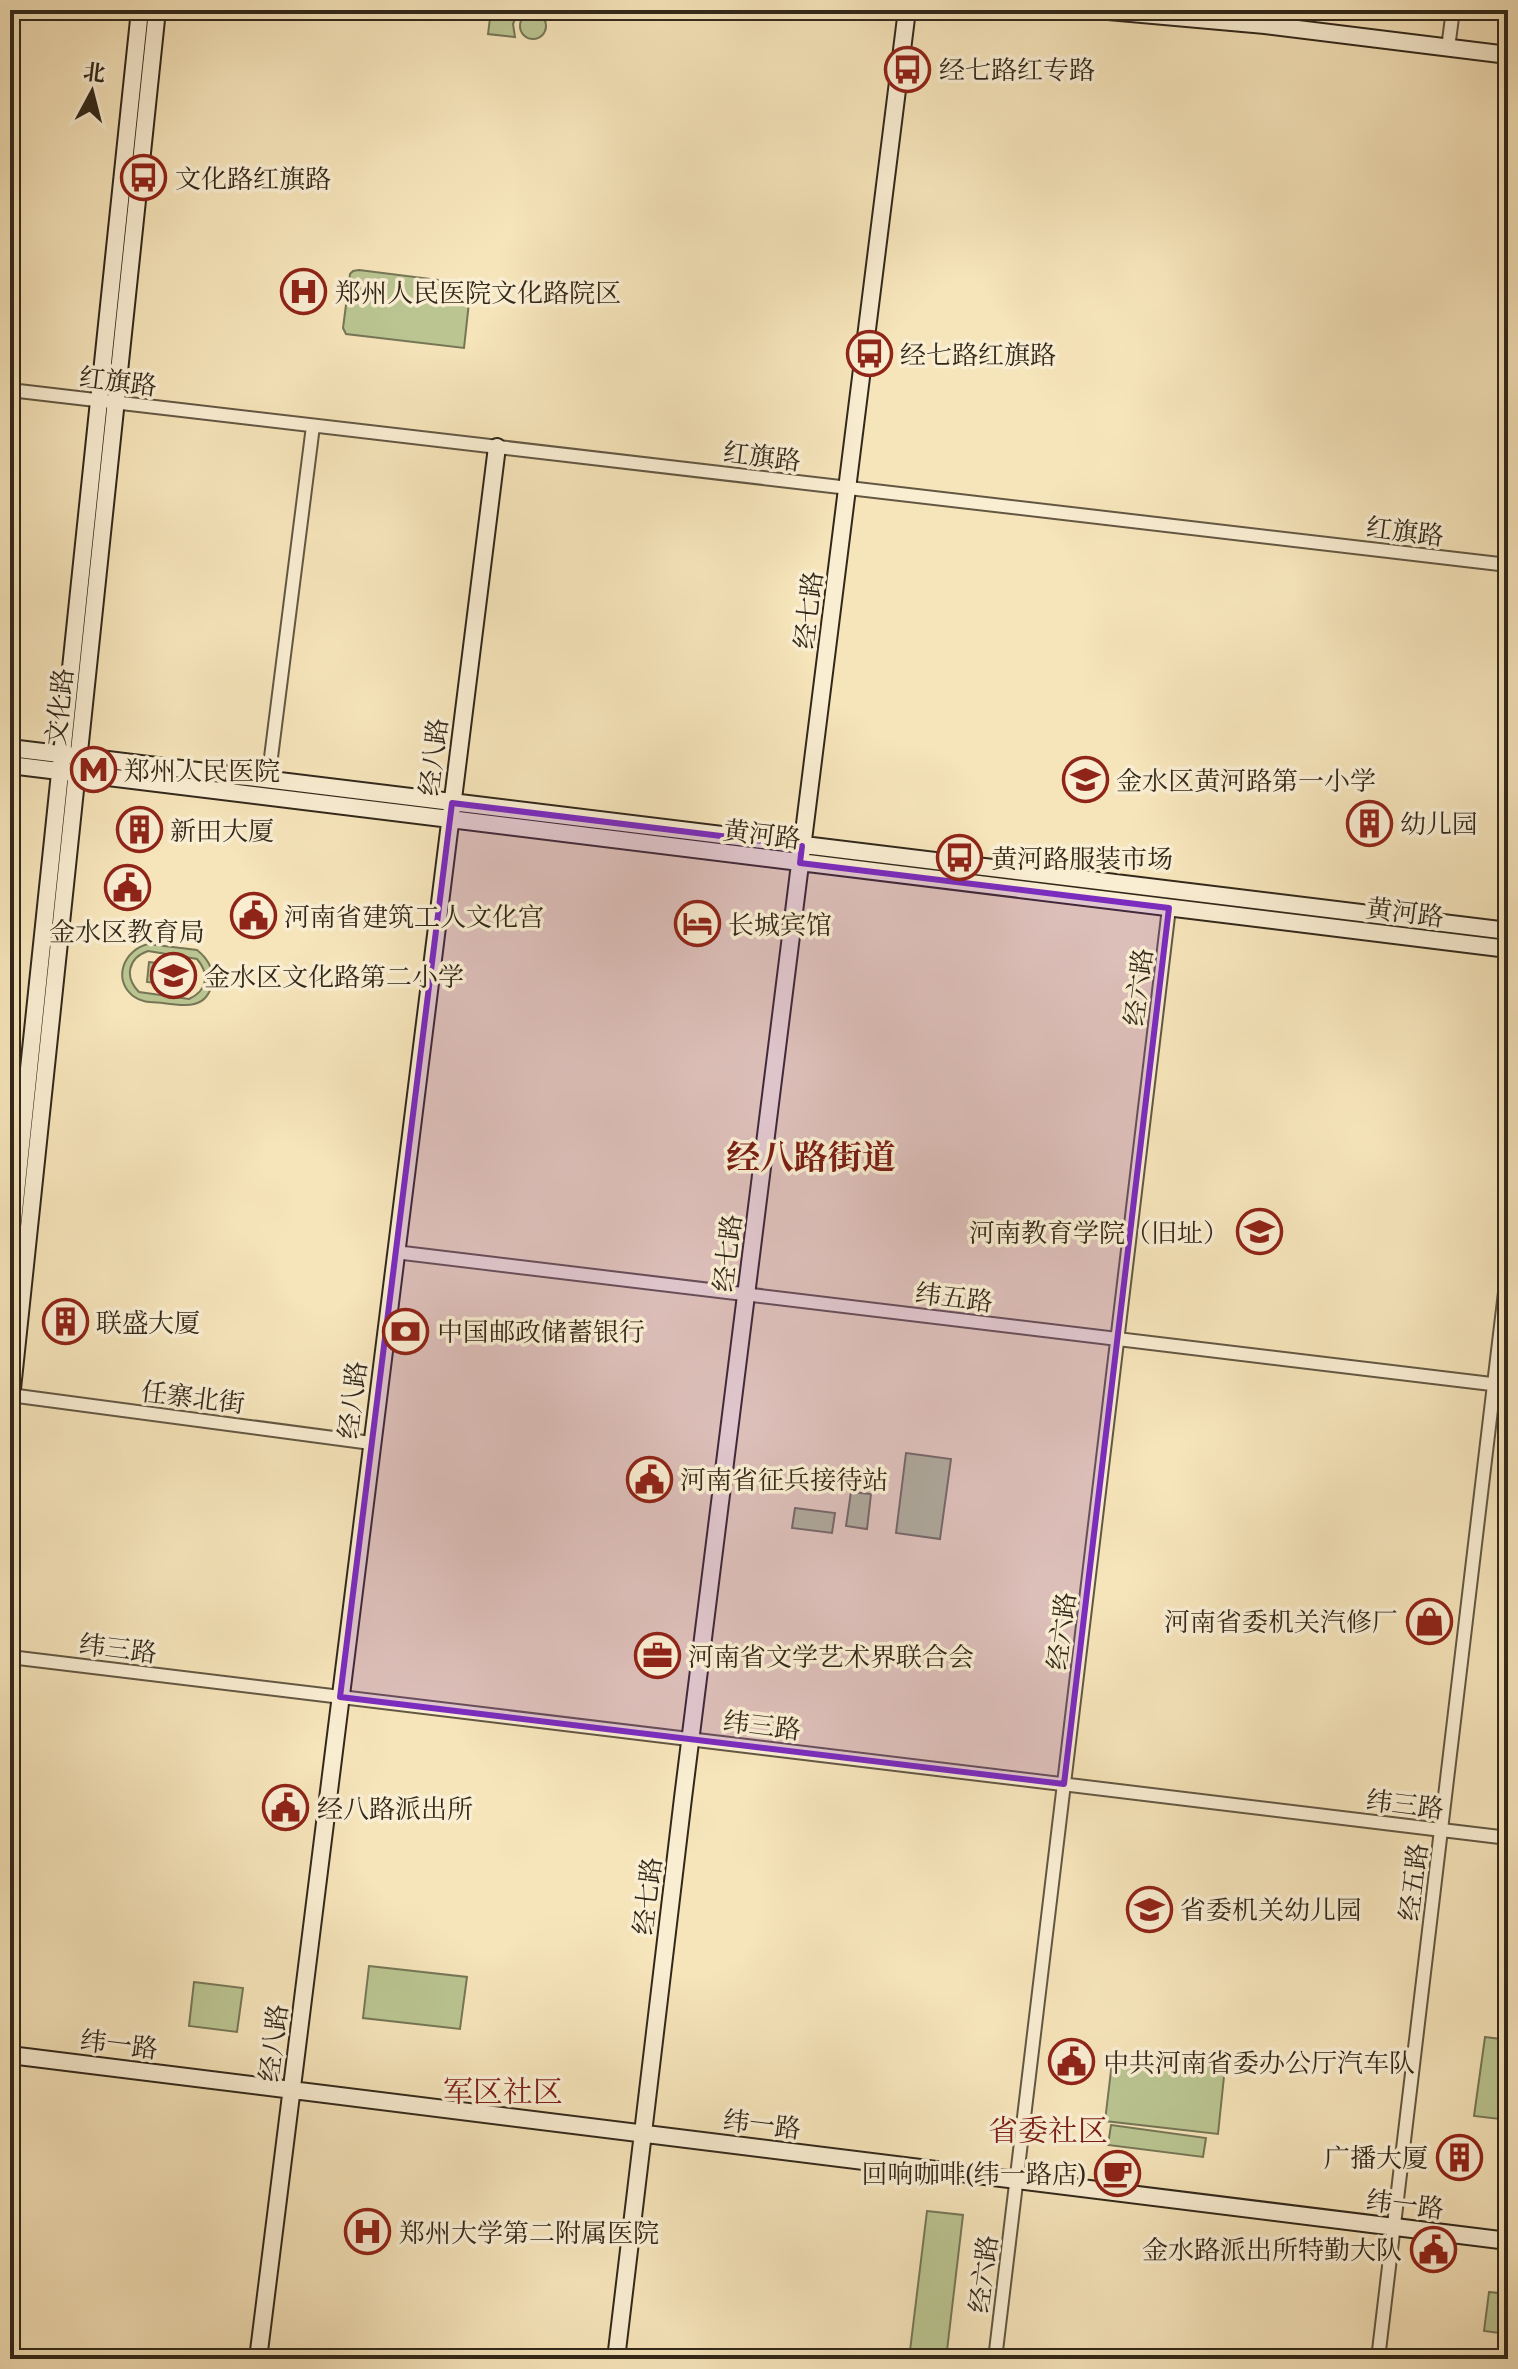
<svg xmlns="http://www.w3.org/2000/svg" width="1518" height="2369" font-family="'Gentium Book Plus','Noto Serif SC',serif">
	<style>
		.green { fill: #bac591; stroke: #767656; stroke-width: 2; fill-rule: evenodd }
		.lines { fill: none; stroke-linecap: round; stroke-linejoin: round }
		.street-casing { stroke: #635742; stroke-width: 16 }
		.secondary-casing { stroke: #32281a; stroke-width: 20 }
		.street { stroke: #f9edd2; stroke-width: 12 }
		.secondary { stroke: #f9edd2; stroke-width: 16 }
		.marked { fill: #7b2cbf; fill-opacity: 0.2; stroke: #7b2cbf; stroke-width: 6; stroke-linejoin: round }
		.labels { text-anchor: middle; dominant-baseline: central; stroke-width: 7; stroke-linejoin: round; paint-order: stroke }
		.poi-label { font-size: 26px; fill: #32281a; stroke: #f9edd2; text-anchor: start }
		.street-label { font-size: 26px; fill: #32281a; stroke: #f9edd2 }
		.quarter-label { font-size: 30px; fill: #7a1f14; stroke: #f9edd2 }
		.district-label { font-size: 34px; font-weight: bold; fill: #7a1f14; stroke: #f9edd2 }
	</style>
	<rect width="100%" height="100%" fill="#f6e4ba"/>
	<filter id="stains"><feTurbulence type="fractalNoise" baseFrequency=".0025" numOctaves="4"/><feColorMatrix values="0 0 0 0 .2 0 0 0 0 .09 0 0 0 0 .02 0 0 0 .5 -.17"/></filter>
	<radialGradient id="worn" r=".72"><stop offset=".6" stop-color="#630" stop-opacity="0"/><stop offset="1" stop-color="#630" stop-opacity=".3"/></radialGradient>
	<path class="green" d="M491 10 518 12 513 24 515 37 488 34Z
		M520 26a13 13 0 1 1 26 0a13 13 0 1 1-26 0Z
		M359 270 471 284 464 348 346 334 343 328 350 274 353 271Z
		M148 944 197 950C207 958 214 968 212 982 208 1010 184 1006 163 1003 153 1002 142 1003 133 996 112 979 124 950 148 944ZM148 951 197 959C210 974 207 991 189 999L139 992C124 977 128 958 148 951Z
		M149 962 189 967 186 987 147 982Z
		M906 1453 951 1459 940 1539 896 1533Z
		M851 1492 871 1494 867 1529 846 1526Z
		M795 1508 835 1513 832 1533 792 1528Z
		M369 1966 467 1977 460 2029 363 2018Z
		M194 1982 243 1988 237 2032 189 2026Z
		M1485 2037 1508 2040V2120L1474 2116Z
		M1113 2054 1225 2067 1218 2134 1105 2121Z
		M1111 2125 1206 2138 1203 2157 1108 2145Z
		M927 2211 963 2215 946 2359H909Z
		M1489 2292 1508 2294V2334L1484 2331Z"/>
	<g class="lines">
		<defs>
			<path id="street" d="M1448 48 1453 10
				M10 390 1508 565
				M268 781 313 426
				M395 1252 1508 1386
				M10 1395 371 1443
				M10 1657 1508 1838
				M995 2359 1169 908
				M1378 2359 1508 1267"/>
			<path id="secondary" d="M1097 10 1265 25 1508 55
				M10 748 1508 931
				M10 765 1508 949
				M10 1250 140 10
				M10 1408 157 10
				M10 2055 1508 2241
				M258 2359 497 447
				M616 2359 683 1798 907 10"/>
		</defs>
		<use href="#street" class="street-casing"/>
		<use href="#secondary" class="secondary-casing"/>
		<use href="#street" class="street"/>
		<use href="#secondary" class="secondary"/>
	</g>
	<path class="marked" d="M452 803 802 846 800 863 1169 908 1064 1784 340 1697Z"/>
	<defs>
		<symbol id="bus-ring" viewBox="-11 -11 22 22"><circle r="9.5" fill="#f9edd2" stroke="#8f2418" stroke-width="1.5"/><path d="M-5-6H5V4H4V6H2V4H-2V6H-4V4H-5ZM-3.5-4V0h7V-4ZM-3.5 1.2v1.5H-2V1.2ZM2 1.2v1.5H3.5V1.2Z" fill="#8f2418"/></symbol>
		<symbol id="hospital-ring" viewBox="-11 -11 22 22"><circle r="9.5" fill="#f9edd2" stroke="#8f2418" stroke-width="1.5"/><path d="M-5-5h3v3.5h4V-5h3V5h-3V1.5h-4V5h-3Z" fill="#8f2418"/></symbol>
		<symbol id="metro-ring" viewBox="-11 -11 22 22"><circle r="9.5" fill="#f9edd2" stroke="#8f2418" stroke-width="1.5"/><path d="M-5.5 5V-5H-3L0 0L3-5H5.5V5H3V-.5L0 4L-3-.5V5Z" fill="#8f2418"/></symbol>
		<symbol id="school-ring" viewBox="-11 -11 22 22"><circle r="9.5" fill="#f9edd2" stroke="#8f2418" stroke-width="1.5"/><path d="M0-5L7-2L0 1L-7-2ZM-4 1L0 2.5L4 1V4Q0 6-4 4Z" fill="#8f2418"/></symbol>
		<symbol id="building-ring" viewBox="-11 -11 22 22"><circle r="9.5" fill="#f9edd2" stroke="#8f2418" stroke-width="1.5"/><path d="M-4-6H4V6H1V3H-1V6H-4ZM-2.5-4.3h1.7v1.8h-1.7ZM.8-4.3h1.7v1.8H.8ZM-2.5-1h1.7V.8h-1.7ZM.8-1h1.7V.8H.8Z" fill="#8f2418"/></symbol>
		<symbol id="civic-ring" viewBox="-11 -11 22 22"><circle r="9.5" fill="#f9edd2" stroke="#8f2418" stroke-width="1.5"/><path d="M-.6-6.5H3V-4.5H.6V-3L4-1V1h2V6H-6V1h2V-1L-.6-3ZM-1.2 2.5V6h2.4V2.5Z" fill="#8f2418"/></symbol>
		<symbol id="hotel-ring" viewBox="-11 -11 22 22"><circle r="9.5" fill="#f9edd2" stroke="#8f2418" stroke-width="1.5"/><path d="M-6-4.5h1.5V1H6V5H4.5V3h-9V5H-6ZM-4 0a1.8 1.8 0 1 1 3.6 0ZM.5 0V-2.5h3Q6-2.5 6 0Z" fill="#8f2418"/></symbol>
		<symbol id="university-ring" viewBox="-11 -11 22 22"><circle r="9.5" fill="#f9edd2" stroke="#8f2418" stroke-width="1.5"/><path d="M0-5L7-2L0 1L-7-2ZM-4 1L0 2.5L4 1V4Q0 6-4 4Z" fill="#8f2418"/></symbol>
		<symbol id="bank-ring" viewBox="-11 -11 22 22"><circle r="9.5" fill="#f9edd2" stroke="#8f2418" stroke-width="1.5"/><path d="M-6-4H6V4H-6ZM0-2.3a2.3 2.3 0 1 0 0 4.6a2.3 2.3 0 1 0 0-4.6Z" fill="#8f2418"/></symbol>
		<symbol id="shop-ring" viewBox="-11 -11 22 22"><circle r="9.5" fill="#f9edd2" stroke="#8f2418" stroke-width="1.5"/><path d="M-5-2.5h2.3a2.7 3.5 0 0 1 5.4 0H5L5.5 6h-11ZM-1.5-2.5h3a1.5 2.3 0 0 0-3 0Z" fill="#8f2418"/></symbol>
		<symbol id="office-ring" viewBox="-11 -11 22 22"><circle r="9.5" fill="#f9edd2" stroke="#8f2418" stroke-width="1.5"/><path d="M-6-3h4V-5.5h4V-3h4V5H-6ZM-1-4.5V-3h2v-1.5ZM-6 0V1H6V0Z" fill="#8f2418"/></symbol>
		<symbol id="cafe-ring" viewBox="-11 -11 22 22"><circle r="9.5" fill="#f9edd2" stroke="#8f2418" stroke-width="1.5"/><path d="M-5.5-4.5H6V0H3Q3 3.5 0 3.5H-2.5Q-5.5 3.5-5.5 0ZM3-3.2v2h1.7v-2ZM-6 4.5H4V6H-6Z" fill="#8f2418"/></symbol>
	</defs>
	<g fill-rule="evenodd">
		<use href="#bus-ring" x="882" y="44" width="51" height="51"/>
		<use href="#bus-ring" x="118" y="152" width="51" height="51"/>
		<use href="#hospital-ring" x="278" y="266" width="51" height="51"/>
		<use href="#bus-ring" x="844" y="328" width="51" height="51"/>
		<use href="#metro-ring" x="68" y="744" width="51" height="51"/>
		<use href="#school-ring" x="1060" y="754" width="51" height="51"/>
		<use href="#building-ring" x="1344" y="798" width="51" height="51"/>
		<use href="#building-ring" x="114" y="804" width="51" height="51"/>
		<use href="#bus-ring" x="934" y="832" width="51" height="51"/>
		<use href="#civic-ring" x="102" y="862" width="51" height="51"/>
		<use href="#civic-ring" x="228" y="890" width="51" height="51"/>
		<use href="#hotel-ring" x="672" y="898" width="51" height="51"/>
		<use href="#school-ring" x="148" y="950" width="51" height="51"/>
		<use href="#university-ring" x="1234" y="1206" width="51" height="51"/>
		<use href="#building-ring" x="40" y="1296" width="51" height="51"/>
		<use href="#bank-ring" x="380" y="1306" width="51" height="51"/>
		<use href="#civic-ring" x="624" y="1454" width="51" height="51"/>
		<use href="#shop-ring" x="1404" y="1596" width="51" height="51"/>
		<use href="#office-ring" x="632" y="1630" width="51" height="51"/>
		<use href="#civic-ring" x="260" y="1782" width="51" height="51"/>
		<use href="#school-ring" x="1124" y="1884" width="51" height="51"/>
		<use href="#civic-ring" x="1046" y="2036" width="51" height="51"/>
		<use href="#building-ring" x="1434" y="2132" width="51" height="51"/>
		<use href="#cafe-ring" x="1092" y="2148" width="51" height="51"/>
		<use href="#hospital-ring" x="342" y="2206" width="51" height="51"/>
		<use href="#civic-ring" x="1408" y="2224" width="51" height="51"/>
	</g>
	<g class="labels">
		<g class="poi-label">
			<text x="939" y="69">经七路红专路</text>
			<text x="175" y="178">文化路红旗路</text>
			<text x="335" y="292">郑州人民医院文化路院区</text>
			<text x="900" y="354">经七路红旗路</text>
			<text x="124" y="770">郑州人民医院</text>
			<text x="1116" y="780">金水区黄河路第一小学</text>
			<text x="1400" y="823">幼儿园</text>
			<text x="170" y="830">新田大厦</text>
			<text x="991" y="858">黄河路服装市场</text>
			<text x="284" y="916">河南省建筑工人文化宫</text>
			<text x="728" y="924">长城宾馆</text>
			<text x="127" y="931" text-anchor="middle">金水区教育局</text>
			<text x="204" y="976">金水区文化路第二小学</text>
			<text x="1229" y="1232" text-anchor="end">河南教育学院（旧址）</text>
			<text x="96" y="1322">联盛大厦</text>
			<text x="437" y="1331">中国邮政储蓄银行</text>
			<text x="680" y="1479">河南省征兵接待站</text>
			<text x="1398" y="1621" text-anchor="end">河南省委机关汽修厂</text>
			<text x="688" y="1656">河南省文学艺术界联合会</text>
			<text x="317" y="1808">经八路派出所</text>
			<text x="1180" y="1909">省委机关幼儿园</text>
			<text x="1103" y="2062">中共河南省委办公厅汽车队</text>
			<text x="1428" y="2157" text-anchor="end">广播大厦</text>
			<text x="1086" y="2173" text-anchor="end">回响咖啡(纬一路店)</text>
			<text x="399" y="2232">郑州大学第二附属医院</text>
			<text x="1402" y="2249" text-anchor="end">金水路派出所特勤大队</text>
		</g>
		<g class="street-label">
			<text transform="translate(118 381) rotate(7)">红旗路</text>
			<text transform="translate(762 456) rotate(7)">红旗路</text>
			<text transform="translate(1405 531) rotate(7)">红旗路</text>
			<text transform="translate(808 610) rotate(-83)">经七路</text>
			<text transform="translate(59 707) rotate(-84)">文化路</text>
			<text transform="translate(433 757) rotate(-83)">经八路</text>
			<text transform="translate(762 834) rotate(7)">黄河路</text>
			<text transform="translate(1405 912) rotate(7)">黄河路</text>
			<text transform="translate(1138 987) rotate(-83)">经六路</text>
			<text transform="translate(727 1253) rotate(-83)">经七路</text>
			<text transform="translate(954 1297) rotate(7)">纬五路</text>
			<text transform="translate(193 1397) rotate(7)">任寨北街</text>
			<text transform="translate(352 1400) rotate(-83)">经八路</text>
			<text transform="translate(1061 1631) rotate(-83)">经六路</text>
			<text transform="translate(118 1648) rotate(7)">纬三路</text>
			<text transform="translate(762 1725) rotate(7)">纬三路</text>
			<text transform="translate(1405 1804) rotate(7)">纬三路</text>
			<text transform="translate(1413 1882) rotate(-83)">经五路</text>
			<text transform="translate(647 1896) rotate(-83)">经七路</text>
			<text transform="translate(273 2043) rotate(-83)">经八路</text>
			<text transform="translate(119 2044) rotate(7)">纬一路</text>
			<text transform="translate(762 2124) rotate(7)">纬一路</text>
			<text transform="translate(1405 2204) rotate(7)">纬一路</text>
			<text transform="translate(983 2274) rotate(-83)">经六路</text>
		</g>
		<g class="quarter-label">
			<text x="503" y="2091">军区社区</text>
			<text x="1048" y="2130">省委社区</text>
		</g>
		<g class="district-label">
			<text x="811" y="1156">经八路街道</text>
		</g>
	</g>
	<rect width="1518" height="2369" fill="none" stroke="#f6e4ba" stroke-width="40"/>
	<rect x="12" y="12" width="1494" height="2345" fill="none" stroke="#32281a" stroke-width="4"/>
	<rect x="20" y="20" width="1478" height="2329" fill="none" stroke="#32281a" stroke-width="2"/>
	<g transform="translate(92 92) rotate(7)" stroke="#f9edd2" stroke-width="6" paint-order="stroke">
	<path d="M0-6L14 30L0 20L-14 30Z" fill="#32281a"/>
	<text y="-12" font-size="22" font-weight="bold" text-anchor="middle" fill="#32281a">北</text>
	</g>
	<rect width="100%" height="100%" filter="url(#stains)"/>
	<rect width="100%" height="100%" fill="url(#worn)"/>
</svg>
